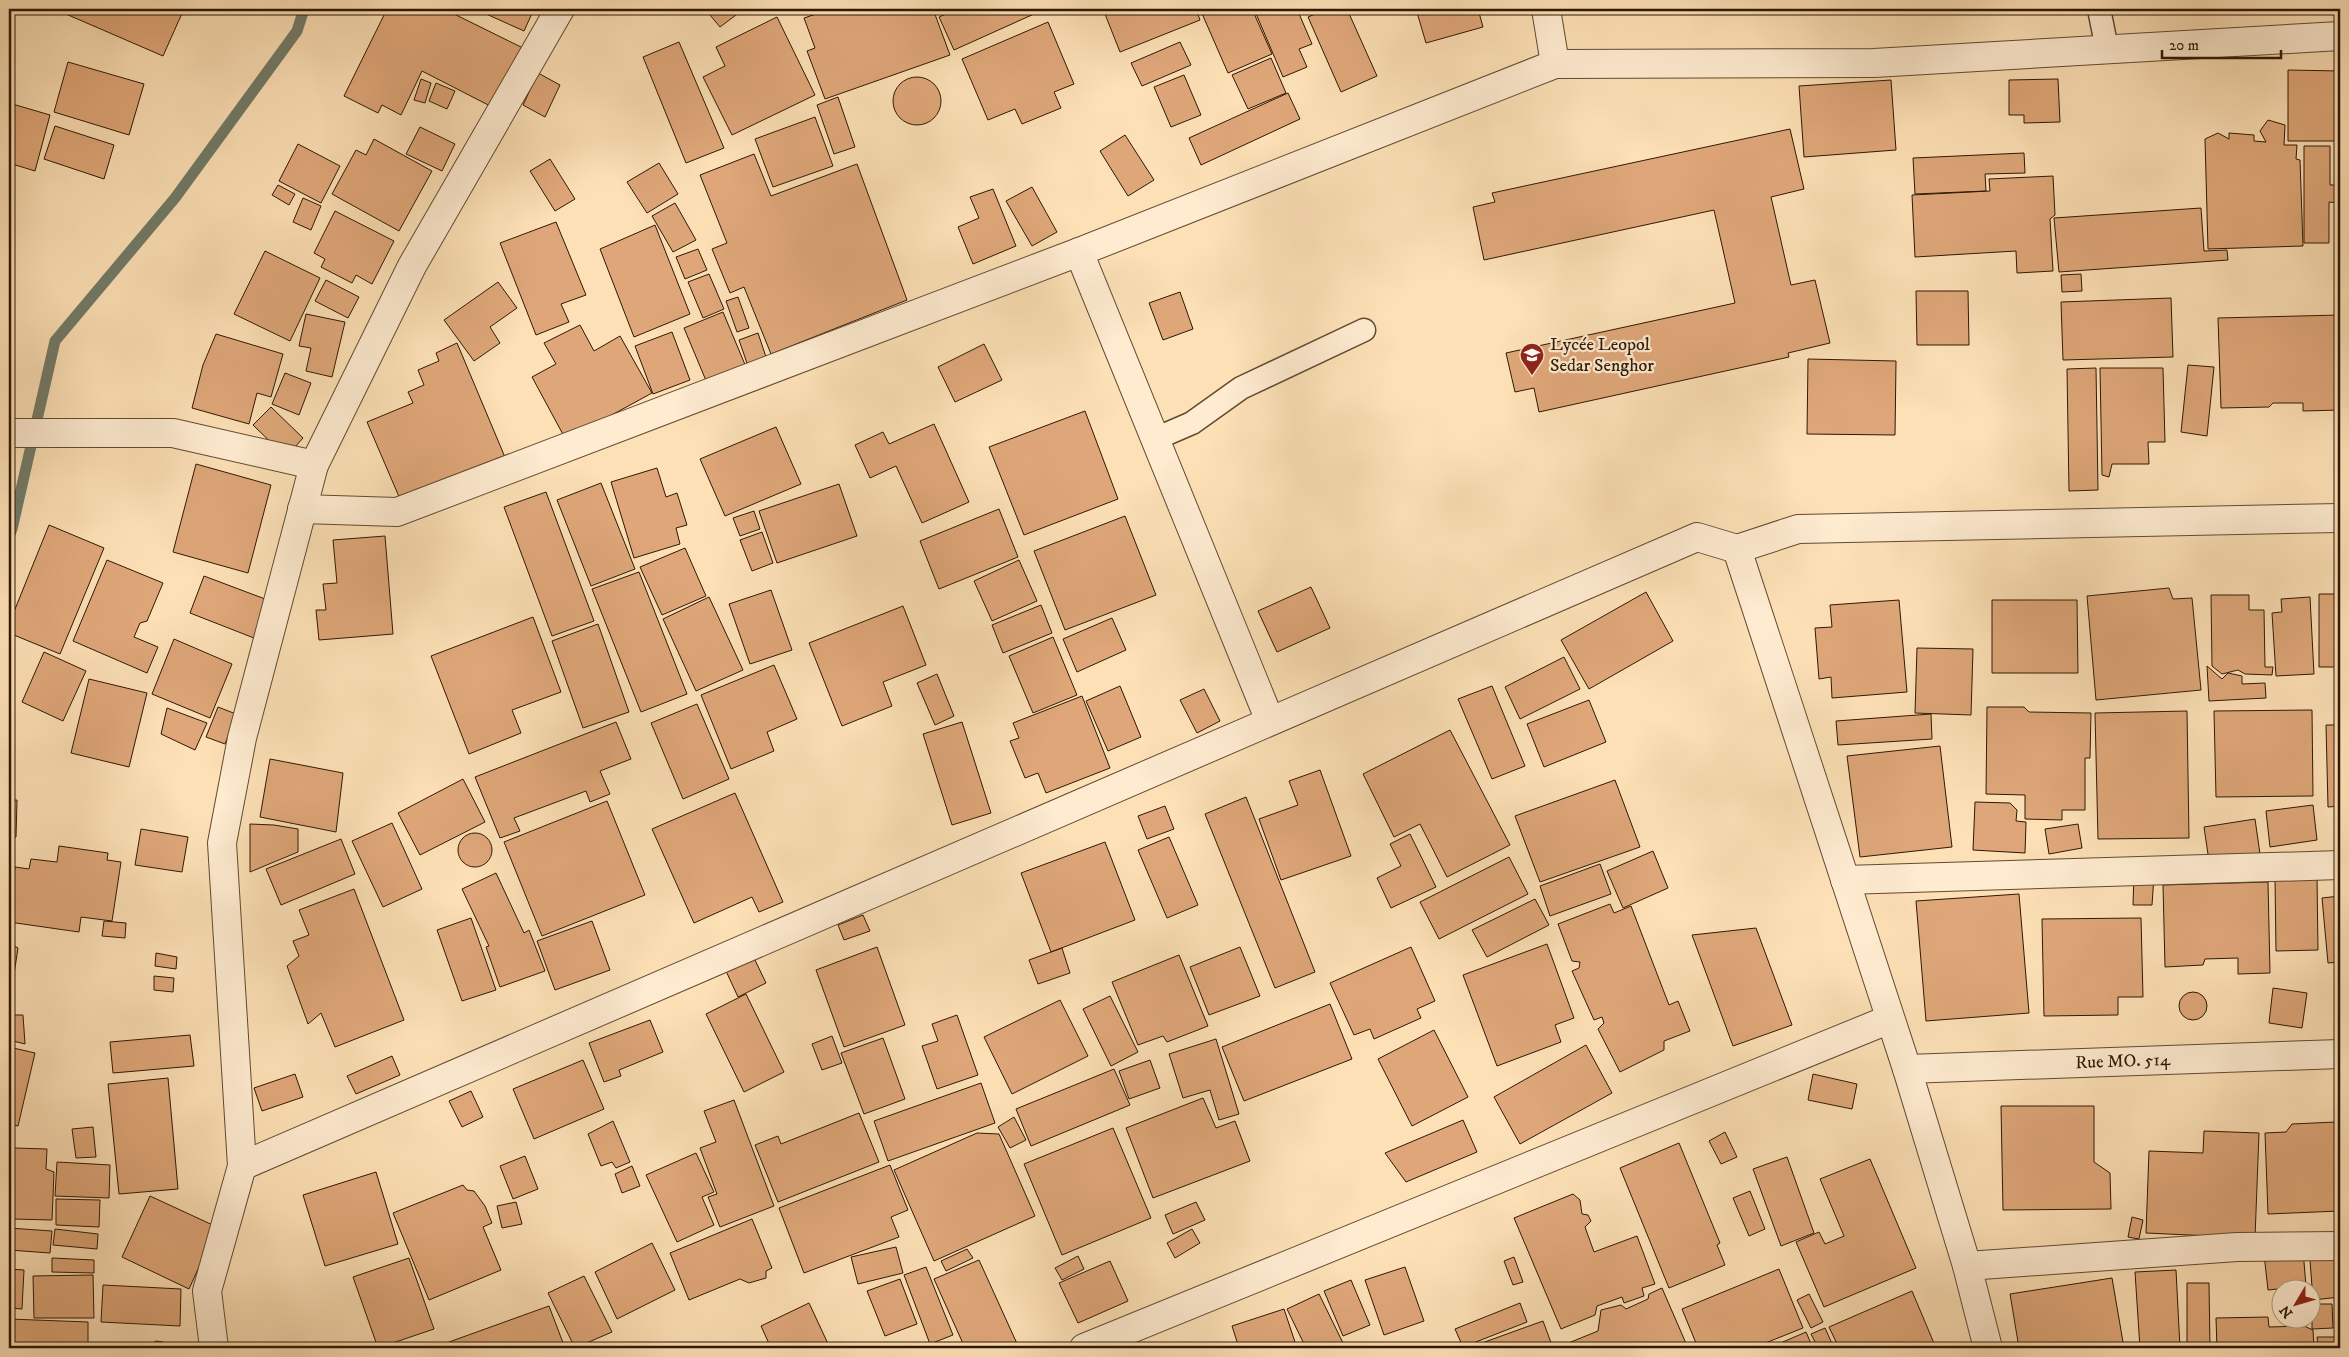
<svg xmlns="http://www.w3.org/2000/svg" width="2349" height="1357" font-family="'IM FELL DW Pica',serif">
	<style>
		.lines { fill: none; stroke-linecap: round; stroke-linejoin: round }
		.stream { stroke: #727b69; stroke-width: 11 }
		.building { fill: #dfa779; stroke: #2e1804 }
		.service-casing { stroke: #624a30; stroke-width: 25 }
		.minor-casing { stroke: #624a30; stroke-width: 30 }
		.service { stroke: #feebd0; stroke-width: 22 }
		.minor { stroke: #feebd0; stroke-width: 28 }
		.labels { text-anchor: middle; dominant-baseline: central; stroke-width: 4.5; stroke-linejoin: round; paint-order: stroke }
		.poi-label { font-size: 18px; fill: #2e1804; stroke: #feebd0; text-anchor: start }
		.street-label { font-size: 18px; fill: #2e1804; stroke: #feebd0 }
	</style>
	<rect width="100%" height="100%" fill="#fde0b6"/>
	<filter id="stains"><feTurbulence type="fractalNoise" baseFrequency=".004" numOctaves="4"/><feColorMatrix values="0 0 0 0 .2 0 0 0 0 .09 0 0 0 0 .02 0 0 0 .5 -.17"/></filter>
	<radialGradient id="worn" r=".72"><stop offset=".6" stop-color="#630" stop-opacity="0"/><stop offset="1" stop-color="#630" stop-opacity=".3"/></radialGradient>
	<g class="lines">
		<path class="stream" d="M9 536 12 529 55 341 175 198 297 31 304 9"/>
	</g>
	<path class="building" d="M60 9H178L183 11 163 56 59 11Z
		M387 9H444L527 50 498 110 422 71 401 115 382 105 378 113 344 96Z
		M475 9H534L524 31Z
		M705 9H744L720 27Z
		M831 9H933L950 55 825 99 807 51 815 48 804 18Z
		M957 9H1032L1034 14 954 50 939 17Z
		M1103 9H1196L1200 20 1120 52Z
		M1200 9H1252L1272 54 1228 73Z
		M1254 9H1297L1312 44 1299 49 1307 67 1283 77Z
		M1327 9H1347L1377 76 1341 92 1308 17Z
		M1416 9H1478L1483 27 1426 43Z
		M1848 9H1925L1924 12Z
		M777 17 815 95 732 135 703 77 725 66 716 47Z
		M1048 22 1074 84 1054 92 1061 108 1022 124 1015 109 988 120 962 59Z
		M679 42 724 148 686 163 643 57Z
		M1180 42 1191 65 1142 86 1131 63Z
		M1271 58 1286 93 1248 109 1232 75Z
		M68 62 144 84 129 135 54 112Z
		M2288 70 2340 71V141H2288Z
		M538 73 560 85 545 117 523 105Z
		M1184 75 1201 115 1171 127 1154 87Z
		M893 101a24 24 0 1 1 48 0a24 24 0 1 1-48 0Z
		M421 79 431 83 425 103 414 100Z
		M2058 79 2060 122 2024 123V115H2009V80Z
		M1891 80 1896 150 1804 157 1799 86Z
		M436 83 455 91 447 109 429 101Z
		M1288 93 1300 119 1201 165 1189 138Z
		M838 97 855 147 834 154 817 105Z
		M9 103 50 115 35 171 9 163Z
		M815 117 833 166 773 187 755 139Z
		M2268 120 2285 125 2284 145H2297L2296 159 2300 160 2303 246 2208 249 2205 139 2218 133 2229 139V133L2254 135V141L2266 142 2260 131Z
		M55 126 114 145 104 179 44 159Z
		M420 127 455 144 442 171 406 154Z
		M1790 129 1804 189 1771 197 1791 285 1815 280 1830 343 1788 353 1789 357 1539 412 1534 388 1515 392 1506 353 1735 303 1714 210 1484 260 1473 207 1495 202 1492 193Z
		M1125 135 1154 180 1128 196 1100 151Z
		M374 139 432 171 399 231 332 194 356 150 366 155Z
		M298 144 340 166 321 203 279 181Z
		M2304 146H2330V185H2339L2340 203 2329 202V243H2304Z
		M2024 153 2025 173 1985 174 1986 191 1915 194 1913 158Z
		M754 154 771 196 857 164 907 300 771 354 744 287 730 293 712 249 727 243 700 175Z
		M550 159 575 199 555 211 530 171Z
		M659 163 678 194 647 213 627 182Z
		M2053 176 2055 215 2050 219 2053 271 2017 273 2016 251 1915 257 1912 195 1990 191 1989 179Z
		M278 185 295 194 289 205 272 195Z
		M1032 187 1057 232 1032 246 1006 201Z
		M993 189 1016 246 973 264 958 227 979 218 970 197Z
		M303 198 321 206 311 230 293 222Z
		M675 203 696 240 673 252 652 216Z
		M2201 208 2204 251 2227 250 2228 260 2059 272 2054 218Z
		M335 211 394 241 372 284 356 275 352 283 321 267 325 259 314 253Z
		M556 222 586 295 561 304 569 322 536 335 500 243Z
		M655 225 690 314 634 337 600 249Z
		M698 249 707 270 685 279 676 257Z
		M265 251 320 278 290 341 234 314Z
		M709 274 724 309 703 318 688 282Z
		M2081 274 2082 291 2062 292 2061 275Z
		M326 280 359 297 348 318 315 301Z
		M498 282 517 308 490 327 500 343 474 361 444 320Z
		M1916 291H1968L1969 345H1917Z
		M1180 292 1193 329 1163 340 1149 303Z
		M738 297 749 328 737 332 726 301Z
		M2171 298 2173 357 2063 360 2061 302Z
		M723 312 746 367 707 383 684 328Z
		M306 314 345 322 332 377 306 371 311 348 299 346Z
		M2340 315V410L2303 411V403H2273L2269 407 2221 408 2218 318Z
		M580 325 594 351 620 336 652 393 566 440 532 377 556 364 544 343Z
		M672 332 690 380 653 394 635 346Z
		M758 333 767 360 748 366 739 340Z
		M216 334 283 354 271 397 257 393 249 424 192 408 203 365Z
		M457 343 507 462 403 506 367 422 413 403 408 392 424 385 418 370 439 361 436 353Z
		M984 344 1002 380 955 402 938 367Z
		M1808 359 1896 361 1895 435 1807 434Z
		M2188 365 2214 367 2207 436 2181 432Z
		M2096 368 2098 490 2069 491 2067 369Z
		M2100 368H2163L2165 442H2148L2149 464H2112L2109 477 2102 475Z
		M285 373 311 383 299 415 272 404Z
		M271 407 303 438 286 457 253 425Z
		M1085 411 1118 499 1024 535 989 447Z
		M934 424 969 502 922 523 896 466 870 478 855 445 883 432 889 444Z
		M776 427 801 484 725 516 700 459Z
		M196 464 271 485 248 573 173 552Z
		M657 468 666 497 677 493 687 525 676 528 680 544 634 558 611 482Z
		M601 483 635 569 591 586 557 500Z
		M839 484 857 536 777 563 759 511Z
		M546 492 594 621 552 636 504 507Z
		M999 509 1018 557 939 589 920 541Z
		M754 511 760 529 740 536 733 518Z
		M1125 516 1156 595 1065 630 1034 551Z
		M49 525 104 548 60 654 9 633V624Z
		M762 532 773 563 752 571 740 540Z
		M385 536 393 634 319 640 316 610H326L323 584 337 583 333 540Z
		M685 548 706 596 662 615 640 567Z
		M107 560 163 583 147 621 140 623 134 637 158 647 147 673 73 641Z
		M1019 560 1037 601 992 621 974 581Z
		M639 572 687 694 641 712 592 589Z
		M204 576 273 602 259 640 190 613Z
		M1311 587 1330 628 1277 652 1258 611Z
		M2169 588 2173 599 2192 598 2201 690 2096 700 2087 596Z
		M771 590 792 650 750 664 729 604Z
		M1646 592 1673 641 1589 689 1561 640Z
		M2319 594H2340V667H2319Z
		M2211 595H2249V610H2264L2265 667H2273L2272 675 2245 674 2238 670 2222 674 2212 666Z
		M709 597 743 670 696 691 663 619Z
		M2310 597 2314 674 2276 676 2272 613 2282 612 2281 599Z
		M1899 600 1907 692 1832 698 1831 677 1819 679 1815 628 1832 627 1830 605Z
		M1992 600H2077L2078 673H1992Z
		M1041 605 1052 633 1003 653 992 625Z
		M903 606 926 665 883 682 892 706 842 726 809 643Z
		M533 617 561 692 512 710 521 733 469 754 431 656Z
		M1112 618 1126 650 1077 672 1063 639Z
		M598 624 629 712 583 728 552 641Z
		M1053 637 1077 695 1033 713 1009 656Z
		M174 639 232 664 210 718 152 694Z
		M1917 648 1973 649 1971 715 1915 713Z
		M44 652 86 671 63 721 22 702Z
		M1564 657 1580 689 1520 719 1505 687Z
		M774 665 797 719 767 732 774 751 731 769 701 695Z
		M2207 666 2222 679 2228 673 2242 676V684L2265 683 2266 698 2209 701Z
		M937 674 954 716 935 725 917 683Z
		M89 679 147 693 129 767 71 753Z
		M1120 686 1141 737 1108 751 1086 701Z
		M1492 686 1525 766 1492 779 1458 699Z
		M1204 689 1220 721 1197 733 1180 700Z
		M1082 696 1110 768 1046 793 1038 773 1025 778 1010 741 1019 738 1013 723Z
		M1589 700 1606 742 1544 767 1527 724Z
		M697 704 729 779 683 799 651 723Z
		M218 707 236 714 225 744 206 737Z
		M1987 707H2024L2029 712 2091 713 2090 758H2085V810H2062V820L2025 819V795L1986 794Z
		M167 708 207 723 195 750 161 734Z
		M2312 710 2313 796 2216 797 2214 711Z
		M2187 711 2189 838 2098 839 2095 713Z
		M1931 714 1932 739 1838 745 1836 721Z
		M616 722 631 759 600 771 610 794 590 802 586 791 514 818 520 831 500 838 475 777Z
		M962 722 991 813 952 825 923 734Z
		M2326 725H2340V806L2328 807Z
		M1450 730 1510 845 1447 877 1420 824 1394 837 1363 774Z
		M1940 746 1952 847 1860 857 1847 756Z
		M270 759 343 773 336 832 260 817Z
		M1320 770 1351 856 1281 880 1259 819 1298 805 1289 781Z
		M463 779 485 822 420 855 398 813Z
		M1615 780 1640 847 1540 882 1515 816Z
		M735 793 783 902 759 912 752 897 694 923 652 829Z
		M1246 797 1315 972 1275 988 1205 814Z
		M9 800H17L16 837H9Z
		M607 801 645 895 542 936 504 842Z
		M1975 802 2010 803 2017 810 2016 821 2026 822 2025 853 1973 850Z
		M2313 805 2317 840 2270 847 2266 811Z
		M1165 806 1174 829 1147 839 1138 816Z
		M2255 819 2260 854 2209 861 2204 827Z
		M392 823 422 889 383 907 352 841Z
		M250 824 274 825 298 829V852L250 872Z
		M2078 824 2082 848 2049 854 2045 829Z
		M141 829 188 837 182 872 135 865Z
		M458 850a17 17 0 1 1 34 0a17 17 0 1 1-34 0Z
		M1410 834 1436 887 1391 908 1377 878 1401 866 1390 844Z
		M1169 837 1198 905 1167 918 1138 850Z
		M341 839 355 874 281 905 266 869Z
		M1105 842 1135 920 1051 952 1021 873Z
		M59 846 108 853 107 860 121 862 112 921 81 917 79 932 9 922 15 867 29 869 31 859 57 862Z
		M1653 851 1668 888 1623 908 1607 871Z
		M1509 857 1528 894 1439 939 1420 902Z
		M1600 864 1611 894 1550 916 1540 886Z
		M496 873 524 933 529 930 545 971 500 987 486 947 489 946 462 889Z
		M2134 875 2154 876 2152 905H2133Z
		M2317 877 2318 950 2276 951 2275 878Z
		M2268 882 2270 973 2238 974V958L2205 959 2203 965 2165 967 2163 885Z
		M354 889 404 1020 335 1047 321 1013 308 1024 287 966 299 956 293 941 309 935 299 910Z
		M2019 894 2029 1013 1926 1021 1916 901Z
		M2340 896V962L2328 963 2322 898Z
		M1535 899 1549 925 1487 957 1472 930Z
		M1610 904 1614 913 1631 906 1669 1005 1678 1001 1690 1031 1664 1041V1050L1620 1072 1598 1029 1604 1023 1602 1017 1594 1020 1572 971 1579 968 1580 962 1572 961 1558 924Z
		M863 915 870 931 844 940 838 925Z
		M471 918 496 990 462 1001 437 930Z
		M2141 918 2143 997H2118V1015L2044 1016 2042 919Z
		M104 921 126 923 125 938 102 936Z
		M592 921 610 970 555 990 537 941Z
		M1756 928 1792 1025 1733 1046 1692 935Z
		M9 943 18 948 9 1007Z
		M1547 944 1574 1018 1555 1025 1561 1042 1497 1066 1463 975Z
		M877 947 905 1025 844 1047 816 970Z
		M1240 947 1260 996 1209 1015 1190 967Z
		M1411 947 1435 1001 1417 1009 1421 1018 1374 1039 1370 1029 1354 1035 1330 983Z
		M1062 948 1070 973 1038 984 1029 960Z
		M156 953 177 957 176 969 155 966Z
		M1179 955 1208 1026 1167 1042 1163 1036 1138 1045 1112 982Z
		M754 958 766 983 738 997 726 971Z
		M154 976 174 978 173 992 154 990Z
		M2273 988 2307 993 2302 1028 2269 1023Z
		M2179 1006a14 14 0 1 1 28 0a14 14 0 1 1-28 0Z
		M746 994 784 1072 744 1092 706 1014Z
		M1110 996 1138 1052 1111 1066 1083 1009Z
		M1060 1000 1088 1056 1012 1094 984 1037Z
		M1330 1004 1352 1059 1244 1101 1222 1047Z
		M9 1015H23L25 1044 9 1040Z
		M957 1015 978 1075 937 1089 922 1046 938 1041 932 1024Z
		M650 1020 663 1052 619 1070 621 1076 604 1082 589 1043Z
		M1434 1030 1468 1097 1412 1126 1378 1059Z
		M190 1035 194 1066 113 1073 110 1042Z
		M832 1036 842 1063 822 1070 812 1044Z
		M883 1038 905 1099 864 1114 841 1053Z
		M1216 1039 1239 1114 1219 1120 1210 1090 1183 1098 1169 1054Z
		M1586 1045 1612 1093 1520 1144 1494 1097Z
		M9 1047 35 1053 18 1126 9 1124Z
		M392 1056 400 1075 356 1094 347 1076Z
		M583 1060 604 1109 534 1139 513 1089Z
		M1150 1060 1160 1088 1129 1099 1119 1071Z
		M1114 1069 1130 1105 1031 1146 1016 1109Z
		M295 1074 303 1097 262 1111 254 1088Z
		M1813 1074 1857 1084 1852 1109 1808 1100Z
		M168 1078 178 1189 119 1194 108 1084Z
		M981 1083 995 1123 888 1161 874 1121Z
		M471 1091 483 1117 462 1127 449 1101Z
		M1203 1098 1216 1128 1235 1121 1250 1161 1153 1198 1126 1128Z
		M734 1100 774 1206 720 1227 708 1197 717 1194 700 1148 716 1142 704 1111Z
		M2001 1106H2094V1162L2110 1173 2111 1209 2003 1210Z
		M859 1113 879 1162 778 1202 755 1145 778 1136 781 1144Z
		M1014 1117 1026 1140 1010 1148 998 1127Z
		M1463 1120 1477 1152 1406 1182 1385 1153Z
		M613 1121 630 1162 616 1168 612 1162 601 1166 588 1134Z
		M2336 1122 2340 1134V1211L2268 1214 2265 1133 2286 1132 2292 1124Z
		M93 1127 96 1157 76 1158 72 1129Z
		M1113 1128 1151 1218 1062 1255 1024 1164Z
		M2204 1131 2259 1133 2255 1238 2146 1233 2149 1151 2203 1153Z
		M1725 1132 1737 1157 1721 1164 1709 1141Z
		M977 1133 999 1134 1035 1216 934 1261 894 1170Z
		M1679 1143 1720 1243 1717 1245 1725 1265 1669 1288 1620 1168Z
		M14 1148 47 1149 46 1169 54 1172 52 1220 13 1219Z
		M696 1153 714 1192 702 1197 714 1225 677 1242 646 1175Z
		M525 1156 538 1189 513 1199 500 1166Z
		M1787 1157 1814 1233 1781 1246 1753 1169Z
		M1870 1159 1916 1268 1824 1307 1796 1242 1819 1232 1825 1244 1844 1236 1820 1179Z
		M57 1162 110 1165 109 1198 55 1196Z
		M890 1165 908 1210 891 1217 899 1237 804 1273 779 1208Z
		M632 1166 640 1186 622 1193 615 1174Z
		M376 1172 398 1244 325 1266 303 1195Z
		M463 1185 467 1190 474 1191 485 1206 492 1223 483 1227 501 1270 429 1300 393 1213Z
		M1750 1191 1765 1229 1749 1236 1733 1198Z
		M1573 1194 1580 1200 1582 1214 1588 1215 1591 1221 1585 1227 1594 1252 1637 1236 1655 1284 1642 1288 1644 1296 1624 1303 1622 1297 1597 1306 1595 1315 1561 1329 1514 1218Z
		M150 1196 217 1227 189 1289 122 1257Z
		M56 1199 100 1200 99 1227 56 1225Z
		M516 1202 522 1224 502 1228 497 1206Z
		M1196 1202 1205 1220 1173 1234 1165 1215Z
		M2132 1217 2143 1220 2139 1239 2128 1237Z
		M752 1219 772 1268 766 1271V1278L749 1283 740 1279 689 1300 670 1253Z
		M9 1228 52 1231 50 1253 9 1250Z
		M55 1229 98 1234 97 1249 53 1245Z
		M1192 1229 1200 1243 1175 1258 1167 1243Z
		M652 1243 675 1290 617 1319 595 1272Z
		M896 1247 903 1273 858 1284 851 1257Z
		M967 1249 973 1258 946 1271 941 1261Z
		M2303 1250 2306 1286 2268 1290 2264 1254Z
		M1078 1256 1084 1269 1062 1280 1055 1268Z
		M1514 1257 1523 1282 1513 1285 1504 1261Z
		M52 1258 94 1260V1273L52 1272Z
		M409 1258 434 1329 378 1348 353 1277Z
		M2340 1258V1297L2313 1300 2310 1260Z
		M979 1260 1019 1348H965L934 1279Z
		M1110 1261 1128 1301 1078 1323 1059 1283Z
		M926 1267 953 1335 930 1344 904 1275Z
		M1405 1267 1424 1321 1384 1335 1365 1280Z
		M9 1269 24 1270 22 1309 9 1308Z
		M1779 1269 1803 1328 1753 1348H1698L1682 1309Z
		M2176 1270 2180 1348H2140L2135 1272Z
		M93 1275 94 1318H34L33 1276Z
		M584 1276 612 1332 575 1348 548 1293Z
		M2112 1278 2124 1348H2019L2010 1294Z
		M900 1279 917 1324 885 1336 867 1291Z
		M1351 1280 1370 1325 1343 1336 1324 1291Z
		M2187 1283H2209L2210 1348H2187Z
		M103 1285 181 1289 180 1326 101 1322Z
		M1662 1288 1688 1348H1562L1561 1346 1598 1331 1601 1310 1621 1305 1626 1309 1648 1299 1649 1294Z
		M1912 1291 1936 1348H1839L1829 1327Z
		M1319 1294 1343 1343 1333 1348H1306L1287 1309Z
		M1809 1294 1823 1322 1811 1328 1797 1300Z
		M809 1303 830 1348H771L761 1326Z
		M1520 1303 1527 1322 1463 1347 1455 1329Z
		M2312 1304H2332L2333 1328 2312 1329Z
		M549 1306 565 1348H452L449 1342Z
		M1284 1309 1297 1348H1239L1232 1326Z
		M2268 1317 2269 1327 2304 1326 2313 1330 2314 1348H2217L2216 1318Z
		M9 1319 88 1322V1343L106 1344V1348H9Z
		M1543 1321 1553 1348H1468Z
		M1825 1328 1834 1348H1818L1811 1334Z
		M1806 1332 1813 1348H1769Z
		M2317 1337H2340V1348H2318Z
		M156 1341 163 1342 172 1348H144Z"/>
	<g class="lines">
		<defs>
			<path id="service" d="M2099 9 2107 49
				M1155 439 1192 423 1241 388 1364 330"/>
			<g id="minor">
				<path d="M1555 64 1874 63 2340 36"/>
				<path d="M1079 252 1270 721"/>
				<path d="M9 433H173L314 465"/>
				<path d="M302 509 397 512 1079 252 1555 64 1546 9"/>
				<path d="M1737 549 1798 529 2340 518"/>
				<path d="M1845 880 2340 865"/>
				<path id="s1" d="M1907 1069 2340 1054"/>
				<path d="M242 1166 1697 537 1737 549 1907 1069 1967 1266 1988 1348"/>
				<path d="M1967 1266 2237 1247 2340 1246"/>
				<path d="M214 1348 207 1291 242 1166 222 843 242 738 314 465 412 266 560 9"/>
				<path d="M1084 1348 1890 1019"/>
			</g>
		</defs>
		<use href="#service" class="service-casing"/>
		<use href="#minor" class="minor-casing"/>
		<use href="#service" class="service"/>
		<use href="#minor" class="minor"/>
	</g>
	<defs>
		<symbol id="school-pin" viewBox="-11 -11 22 30"><path d="M0 17L-7.5 6A9.5 9.5 0 1 1 7.5 6Z" fill="#8f2418" stroke="#feebd0"/><path d="M0-5L7-2L0 1L-7-2ZM-4 1L0 2.5L4 1V4Q0 6-4 4Z" fill="#fff"/></symbol>
	</defs>
	<g fill-rule="evenodd">
		<use href="#school-pin" x="1518" y="341" width="28" height="38"/>
	</g>
	<g class="labels">
		<g class="poi-label">
			<text x="1550" y="345">Lycée Leopol<tspan x="1550" dy="21">Sedar Senghor</tspan></text>
		</g>
		<g class="street-label">
			<text stroke="none"><textPath href="#s1" startOffset="216">Rue MO. 514</textPath></text>
		</g>
	</g>
	<rect width="2349" height="1357" fill="none" stroke="#fde0b6" stroke-width="30"/>
	<rect x="10" y="10" width="2329" height="1337" fill="none" stroke="#2e1804" stroke-width="2.5"/>
	<rect x="15" y="15" width="2319" height="1327" fill="none" stroke="#2e1804"/>
	<g transform="translate(2296 1304) rotate(232)"><circle r="24" fill="#feebd0" stroke="#ab977e"/>
	<path d="M0-4L9 19L0 12L-9 19Z" fill="#8f2418"/>
	<text y="-8" font-size="14" font-weight="bold" text-anchor="middle" fill="#2e1804">N</text>
	</g>
	<path d="M2162 50v8h119v-8" fill="none" stroke="#2e1804" stroke-width="2.5"/>
	<text x="2169" y="50" font-size="15" fill="#2e1804" stroke="#feebd0" stroke-width="4" paint-order="stroke">20 m</text>
	<rect width="100%" height="100%" filter="url(#stains)"/>
	<rect width="100%" height="100%" fill="url(#worn)"/>
</svg>
